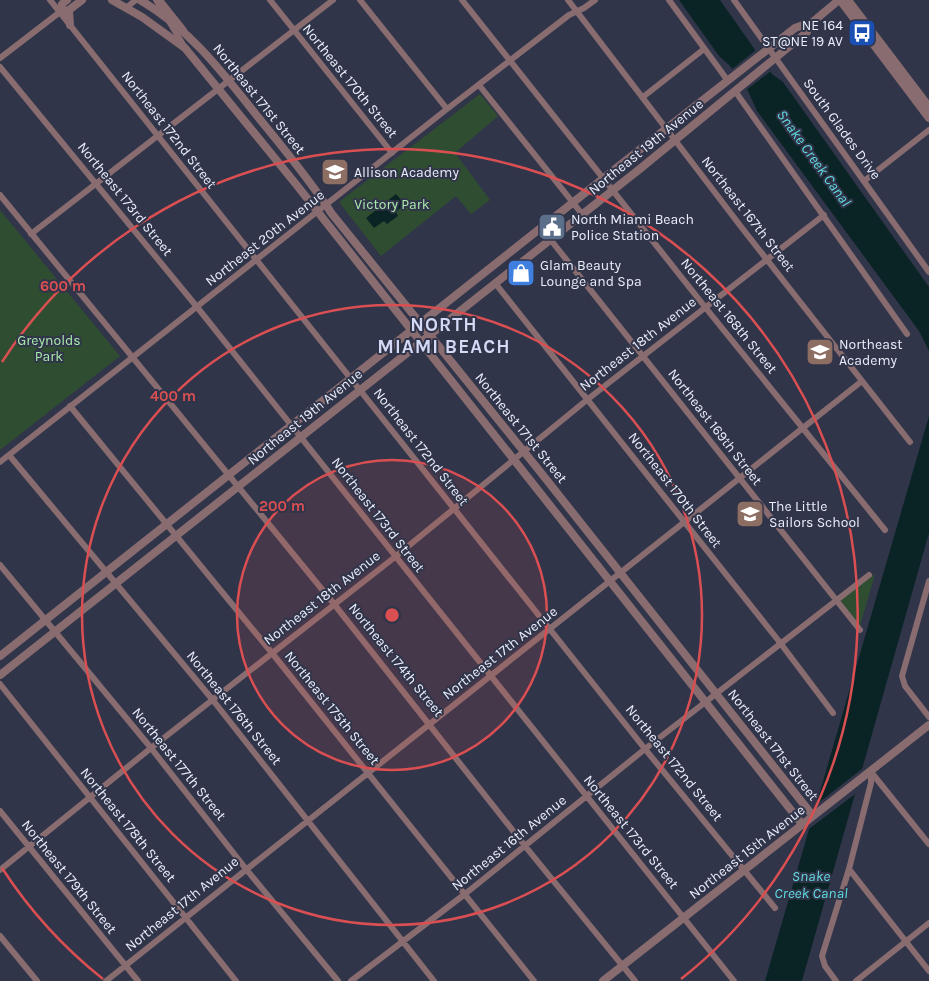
<svg xmlns="http://www.w3.org/2000/svg" width="929" height="981" font-family="Karla,sans-serif">
	<style>
		.green { fill: #2f4e31 }
		.water { fill: #0a2425 }
		.pier { fill: #31354a }
		.lines { fill: none; stroke-linecap: round; stroke-linejoin: round }
		.minor { stroke: #886c6f; stroke-width: 6 }
		.tertiary { stroke: #886c6f; stroke-width: 8 }
		.ring { fill: none; stroke: #da4f52; stroke-width: 2.5 }
		.labels { text-anchor: middle; dominant-baseline: central; stroke-width: 4; stroke-linejoin: round; paint-order: stroke }
		.poi-label { font-size: 14px; fill: #eaedfb; stroke: #31354a; text-anchor: start }
		.street-label { font-size: 14px; fill: #eaedfb; stroke: #31354a }
		.park-label { font-size: 14px; fill: #a9ebab; stroke: #31354a }
		.water-label { font-size: 15px; font-style: italic; fill: #5fdbe0; stroke: #31354a }
		.district-label { font-size: 19px; font-weight: bold; letter-spacing: 1px; fill: #d4daf5; stroke: #31354a }
		.centre { fill: #da4f52; stroke: #31354a; stroke-width: 2.5 }
		.ring-label { font-size: 15px; text-anchor: middle; font-weight: bold; fill: #da4f52; stroke: #31354a; stroke-width: 4; stroke-linejoin: round; paint-order: stroke }
	</style>
	<rect width="100%" height="100%" fill="#31354a"/>
	<path class="green" d="M480 94 498 116 455 153 490 200 471 214 456 196 381 256 339 202Z
		M0 210 120 356 0 450Z
		M875 574 860 626 840 600Z"/>
	<path class="water" d="M679 0H720L772 74 783 82 929 287V351L919 331 757 111 747 89 730 66 719 56Z
		M396 194 405 204 396 212 398 216 387 224 384 221 374 228 366 218Z
		M929 416V533L802 981H765Z"/>
	<path class="pier" d="M756 50 771 71 746 90 731 70Z
		M867 765 859 791 805 832 813 805 817 804Z"/>
	<g class="lines">
		<path class="minor" d="M50 0 645 749 775 908
			M156 0 184 46
			M160 0 184 30
			M270 0 392 153
			M360 0 447 109
			M462 0 705 307 885 530
			M568 0 742 228 910 442
			M669 0 728 81
			M734 0 929 272
			M127 7 136 0
			M0 58 60 12
			M0 67 197 307 734 981
			M479 85 582 214
			M735 91 907 334
			M643 97 704 49
			M864 181 929 130
			M0 195 334 604 525 846 635 981
			M31 234 333 0
			M550 239 860 630
			M495 283 778 640 833 713
			M70 406 272 653 534 981
			M9 455 212 699 434 981
			M0 462 447 109 569 15 584 8 595 0
			M0 565 151 748 246 869 338 981
			M929 581 902 676 905 686 929 717
			M0 684 236 981
			M871 772 929 844
			M0 811 138 981
			M849 869 929 971
			M0 870 151 748 395 557 588 399 824 215
			M0 936 37 981
			M106 981 862 381
			M351 981 465 894 645 749 869 575
			M836 981 825 966 822 956 849 869 871 783V772
			M856 981 929 923"/>
		<path class="tertiary" d="M67 0 62 4 60 12 69 10 82 0
			M112 0 142 17 185 48 295 183 802 824
			M140 0C190 29 223 73 258 117 284 149 310 180 332 214L538 469 813 816
			M840 0 929 118
			M848 0 929 107
			M69 10 70 25
			M0 656 662 132 795 28 803 25H809L839 0
			M0 675 641 168 807 32 809 25
			M603 981 929 725"/>
	</g>
	<circle cx="392" cy="615" r="155" fill="#da4f52" fill-opacity=".12"/>
	<g class="ring">
		<circle cx="392" cy="615" r="155"/>
		<circle cx="392" cy="615" r="310"/>
		<path d="M103 979A465 465 0 0 1 2 868M2 362A465 465 0 1 1 681 979"/>
	</g>
	<defs>
		<symbol id="bus-square" viewBox="-11 -11 22 22"><rect x="-9" y="-9" width="18" height="18" rx="4" fill="#1a4fb4" stroke="#31354a"/><path d="M-5-6H5V4H4V6H2V4H-2V6H-4V4H-5ZM-3.5-4V0h7V-4ZM-3.5 1.2v1.5H-2V1.2ZM2 1.2v1.5H3.5V1.2Z" fill="#fff"/></symbol>
		<symbol id="school-square" viewBox="-11 -11 22 22"><rect x="-9" y="-9" width="18" height="18" rx="4" fill="#8d6e63" stroke="#31354a"/><path d="M0-5L7-2L0 1L-7-2ZM-4 1L0 2.5L4 1V4Q0 6-4 4Z" fill="#fff"/></symbol>
		<symbol id="civic-square" viewBox="-11 -11 22 22"><rect x="-9" y="-9" width="18" height="18" rx="4" fill="#5c6f8a" stroke="#31354a"/><path d="M-.6-6.5H3V-4.5H.6V-3L4-1V1h2V6H-6V1h2V-1L-.6-3ZM-1.2 2.5V6h2.4V2.5Z" fill="#fff"/></symbol>
		<symbol id="shop-square" viewBox="-11 -11 22 22"><rect x="-9" y="-9" width="18" height="18" rx="4" fill="#3f7fe0" stroke="#31354a"/><path d="M-5-2.5h2.3a2.7 3.5 0 0 1 5.4 0H5L5.5 6h-11ZM-1.5-2.5h3a1.5 2.3 0 0 0-3 0Z" fill="#fff"/></symbol>
	</defs>
	<g fill-rule="evenodd">
		<use href="#bus-square" x="846" y="17" width="32" height="32"/>
		<use href="#school-square" x="319" y="156" width="32" height="32"/>
		<use href="#civic-square" x="536" y="211" width="32" height="32"/>
		<use href="#shop-square" x="505" y="257" width="32" height="32"/>
		<use href="#school-square" x="804" y="336" width="32" height="32"/>
		<use href="#school-square" x="734" y="498" width="32" height="32"/>
	</g>
	<g class="labels">
		<g class="poi-label">
			<text x="843" y="25" text-anchor="end">NE 164<tspan x="843" dy="16">ST@NE 19 AV</tspan></text>
			<text x="354" y="172">Allison Academy</text>
			<text x="571" y="219">North Miami Beach<tspan x="571" dy="16">Police Station</tspan></text>
			<text x="540" y="265">Glam Beauty<tspan x="540" dy="16">Lounge and Spa</tspan></text>
			<text x="839" y="344">Northeast<tspan x="839" dy="16">Academy</tspan></text>
			<text x="769" y="506">The Little<tspan x="769" dy="16">Sailors School</tspan></text>
		</g>
		<g class="street-label">
			<text transform="translate(350 81) rotate(51)">Northeast 170th Street</text>
			<text transform="translate(259 99) rotate(51)">Northeast 171st Street</text>
			<text transform="translate(842 129) rotate(54)">South Glades Drive</text>
			<text transform="translate(169 130) rotate(52)">Northeast 172nd Street</text>
			<text transform="translate(646 147) rotate(-39)">Northeast 19th Avenue</text>
			<text transform="translate(125 199) rotate(51)">Northeast 173rd Street</text>
			<text transform="translate(748 214) rotate(52)">Northeast 167th Street</text>
			<text transform="translate(265 238) rotate(-38)">Northeast 20th Avenue</text>
			<text transform="translate(729 316) rotate(51)">Northeast 168th Street</text>
			<text transform="translate(638 344) rotate(-38)">Northeast 18th Avenue</text>
			<text transform="translate(305 417) rotate(-39)">Northeast 19th Avenue</text>
			<text transform="translate(715 427) rotate(52)">Northeast 169th Street</text>
			<text transform="translate(521 428) rotate(51)">Northeast 171st Street</text>
			<text transform="translate(421 447) rotate(52)">Northeast 172nd Street</text>
			<text transform="translate(675 490) rotate(52)">Northeast 170th Street</text>
			<text transform="translate(378 515) rotate(52)">Northeast 173rd Street</text>
			<text transform="translate(322 598) rotate(-38)">Northeast 18th Avenue</text>
			<text transform="translate(500 653) rotate(-38)">Northeast 17th Avenue</text>
			<text transform="translate(396 660) rotate(51)">Northeast 174th Street</text>
			<text transform="translate(234 708) rotate(51)">Northeast 176th Street</text>
			<text transform="translate(332 708) rotate(51)">Northeast 175th Street</text>
			<text transform="translate(773 745) rotate(52)">Northeast 171st Street</text>
			<text transform="translate(674 763) rotate(51)">Northeast 172nd Street</text>
			<text transform="translate(179 764) rotate(51)">Northeast 177th Street</text>
			<text transform="translate(128 825) rotate(51)">Northeast 178th Street</text>
			<text transform="translate(631 832) rotate(51)">Northeast 173rd Street</text>
			<text transform="translate(509 843) rotate(-39)">Northeast 16th Avenue</text>
			<text transform="translate(747 852) rotate(-38)">Northeast 15th Avenue</text>
			<text transform="translate(69 877) rotate(51)">Northeast 179th Street</text>
			<text transform="translate(182 904) rotate(-39)">Northeast 17th Avenue</text>
		</g>
		<g class="park-label">
			<text x="392" y="204">Victory Park</text>
			<text x="49" y="340">Greynolds<tspan x="49" dy="16">Park</tspan></text>
		</g>
		<g class="water-label">
			<text transform="translate(814 158) rotate(54)">Snake Creek Canal</text>
			<text x="811" y="876">Snake<tspan x="811" dy="17">Creek Canal</tspan></text>
		</g>
		<g class="district-label">
			<text x="444" y="325">NORTH<tspan x="444" dy="22">MIAMI BEACH</tspan></text>
		</g>
	</g>
	<circle cx="392" cy="615" r="8" class="centre"/>
	<g class="ring-label">
		<text x="63" y="291">600 m</text>
		<text x="173" y="401">400 m</text>
		<text x="282" y="511">200 m</text>
	</g>
</svg>
